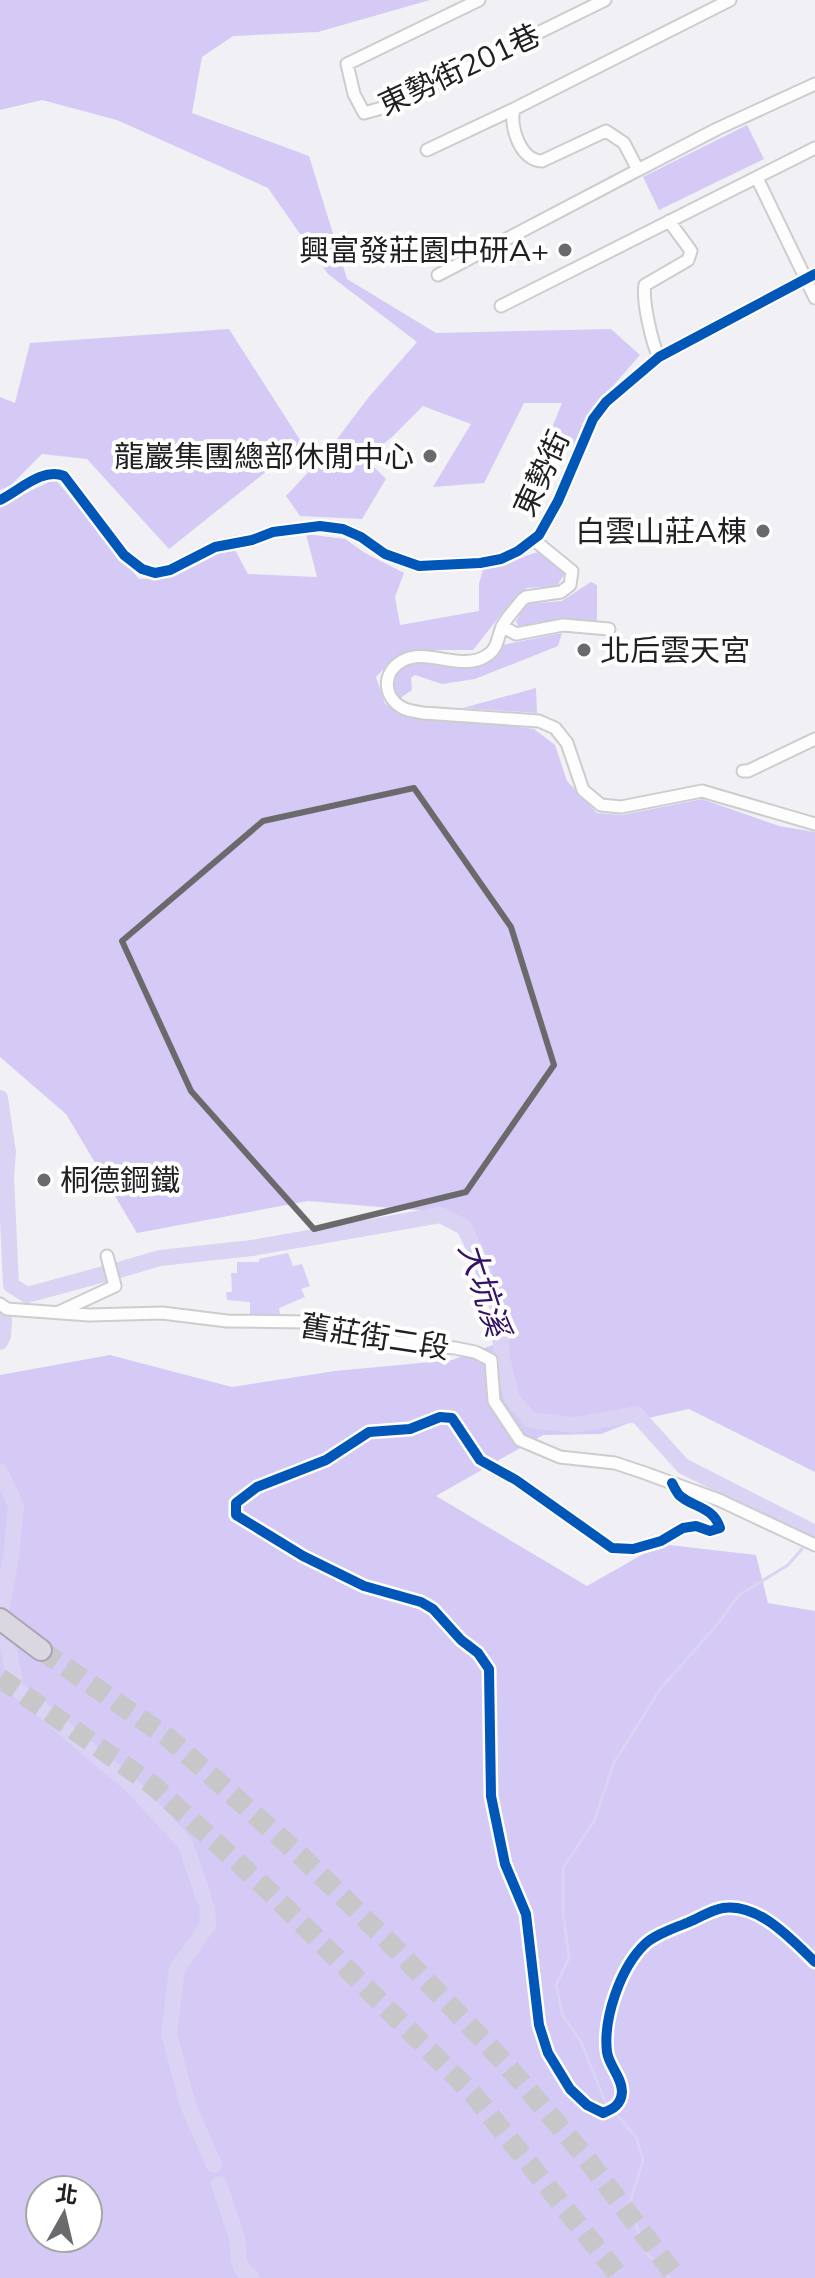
<svg xmlns="http://www.w3.org/2000/svg" width="815" height="2278" font-family="Mulish,'Noto Sans TC',sans-serif">
	<style>
		.green { fill: #d8cff8 }
		.forest { fill: #d4caf5; fill-rule: evenodd }
		.lines { fill: none; stroke-linecap: round; stroke-linejoin: round }
		.stream { stroke: #dad3f4; stroke-width: 3 }
		.river { stroke: #dad3f4; stroke-width: 16 }
		.highway-tunnel { stroke: #c7c7ca; stroke-width: 20; stroke-dasharray: 20 10; stroke-linecap: butt }
		.street-casing { stroke: #cdcccf; stroke-width: 15 }
		.highway-casing { stroke: #a9a6b1; stroke-width: 24 }
		.street { stroke: #fdfdfd; stroke-width: 11 }
		.highway { stroke: #dad7e0; stroke-width: 20 }
		.cycleway-casing { stroke: #fff; stroke-width: 15 }
		.cycleway { stroke: #0057b8; stroke-width: 10 }
		.marked { fill: none; stroke: #6a696c; stroke-width: 6; stroke-linejoin: round }
		.poi-dot { fill: #6a696c; stroke: #fff; stroke-width: 3 }
		.labels { text-anchor: middle; dominant-baseline: central; stroke-width: 8; stroke-linejoin: round; paint-order: stroke }
		.street-label { font-size: 30px; fill: #212123; stroke: #fff }
		.poi-label { font-size: 30px; fill: #212123; stroke: #fff; text-anchor: end }
		.water-label { font-size: 32px; font-style: italic; fill: #341367; stroke: #fff }
	</style>
	<rect width="100%" height="100%" fill="#f1f0f4"/>
	<path class="green" d="M288 1253 293 1266 302 1264 310 1286 301 1289 305 1297 279 1308 280 1314 250 1316V1302L227 1300 226 1292H232L231 1273H237V1262H259V1259Z"/>
	<path class="forest" d="M0 0H430L318 32 233 36 202 57 192 113 309 156 347 279 436 333 611 329 640 355 592 410 574 446 550 433 562 403H524L484 483 433 487 471 424 423 406 392 437 365 458 386 479 362 519 300 516 286 496 328 451 368 398 417 342 328 274 268 188 117 120 42 100 0 110Z
		M747 125 764 159 659 210 643 177Z
		M229 329 302 443 169 549 87 459 42 454 10 486 0 490V397L15 403 30 343Z
		M55 479 139 579 168 578 208 555 235 550 248 574 317 577 306 534 345 539 365 553 404 573 395 597 400 625 479 611V584L483 570 538 552 565 573 557 586 527 588 510 603 473 650H419L393 659 376 677 385 704 427 716 534 729 555 745 567 781 597 813 622 815 702 799 779 826 815 832V1472L689 1409 634 1421 601 1434 543 1435 436 1496 587 1586 661 1544 756 1555 768 1603 815 1611V2278H0V1375L110 1355 232 1387 335 1371 452 1360 512 1338 485 1252 440 1212 308 1201 137 1233 66 1114 0 1057V506ZM40 2190H88V2238H40Z
		M591 582 597 585V621L563 618 519 629 516 621 526 604 562 601Z
		M562 633 558 646 475 679 442 684 415 675 411 678 412 690 400 698 392 693 389 681C407 653 445 666 473 667L502 645Z
		M536 688 537 713 463 708Z"/>
	<g class="lines">
		<path class="stream" d="M806 1533 807 1530
			M606 2103 581 2042 563 2016 556 1985 569 1958 563 1912V1868L594 1821 614 1763 660 1689 716 1626 739 1595 788 1565 802 1549
			M618 2116 636 2137 643 2160 630 2203 643 2249 670 2278"/>
		<path class="river" d="M0 1098 8 1152 6 1177 11 1285 27 1295 104 1274
			M119 1270 160 1258 252 1248 440 1215 464 1227 476 1252 498 1308 502 1358 512 1399 531 1420 575 1425 636 1414 683 1466 815 1533
			M0 1342 3 1336 4 1319
			M0 1471 16 1506 11 1557 1 1612
			M6 1635 16 1688 130 1784 185 1843 204 1898
			M207 1907 208 1925 177 1969 169 2034 188 2105 214 2165
			M219 2184 237 2238 239 2261 242 2269 252 2278"/>
		<path class="highway-tunnel" d="M41 1650 170 1739 301 1856 397 1950 506 2064 583 2154 677 2278
			M0 1678 155 1787 269 1891 473 2094 621 2278"/>
		<defs>
			<path id="street" d="M479 0 347 64 354 94 364 113 389 106 605 0
				M730 0 514 109C509 127 521 161 542 161L606 131 624 143 638 170 717 129 815 84
				M427 150 514 109
				M757 178 815 298
				M438 275 638 170
				M501 306 815 148
				M659 357C652 344 642 300 645 285L688 260 691 251 669 221
				M0 500C19 491 42 467 64 476L124 555 142 569 155 573 170 570 215 547 252 540 273 532 320 526 343 529 361 537 385 554 419 566 480 563 501 559 518 551 539 535 558 501 593 419 606 402 659 357 815 274
				M534 540 572 571 570 585 561 592 526 597 522 600C516 608 508 616 503 625 497 636 499 649 486 656 461 672 427 647 402 661 381 673 383 699 405 709 410 711 417 712 423 713L539 721 555 728 567 743 583 790 601 805 621 807 702 791 815 824
				M502 626 516 634 563 625 609 629
				M743 771H748L815 739
				M0 1304 7 1309 89 1315 162 1313 227 1321 307 1322 397 1342 455 1348 475 1352 491 1360 494 1401 520 1440 560 1457 615 1463 642 1472 719 1500 815 1545
				M59 1312 115 1286 107 1256
				M672 1483C674 1487 676 1491 679 1495 693 1508 713 1506 720 1528L710 1531 696 1526 683 1528 661 1541 633 1549 612 1548 516 1480 480 1460 452 1418 440 1417 410 1429 369 1432 326 1460 257 1487 236 1503V1515L303 1556 364 1586 421 1602 433 1609 461 1640 478 1653 489 1669 491 1796 505 1864 526 1914 539 2025 548 2053 570 2089 587 2105 603 2113C613 2109 621 2105 622 2092 622 2077 609 2066 607 2052 603 2019 620 1968 645 1944 656 1934 675 1928 689 1922 699 1918 711 1910 723 1908 759 1903 791 1939 815 1962"/>
			<path id="highway" d="M0 1619 41 1650"/>
		</defs>
		<use href="#street" class="street-casing"/>
		<use href="#highway" class="highway-casing"/>
		<use href="#street" class="street"/>
		<use href="#highway" class="highway"/>
		<defs>
			<path id="cycleway" d="M0 500C19 491 42 467 64 476L124 555 142 569 155 573 170 570 215 547 252 540 273 532 320 526 343 529 361 537 385 554 419 566 480 563 501 559 518 551 539 535 558 501 593 419 606 402 659 357 815 274
				M672 1483C674 1487 676 1491 679 1495 693 1508 713 1506 720 1528L710 1531 696 1526 683 1528 661 1541 633 1549 612 1548 516 1480 480 1460 452 1418 440 1417 410 1429 369 1432 326 1460 257 1487 236 1503V1515L303 1556 364 1586 421 1602 433 1609 461 1640 478 1653 489 1669 491 1796 505 1864 526 1914 539 2025 548 2053 570 2089 587 2105 603 2113C613 2109 621 2105 622 2092 622 2077 609 2066 607 2052 603 2019 620 1968 645 1944 656 1934 675 1928 689 1922 699 1918 711 1910 723 1908 759 1903 791 1939 815 1962"/>
		</defs>
		<use href="#cycleway" class="cycleway-casing"/>
		<use href="#cycleway" class="cycleway"/>
	</g>
	<path class="marked" d="M414 788 511 927 554 1065 466 1192 314 1229 191 1091 122 941 263 821Z"/>
	<g class="poi-dot">
		<circle cx="565" cy="250" r="8"/>
		<circle cx="430" cy="456" r="8"/>
		<circle cx="763" cy="531" r="8"/>
		<circle cx="584" cy="650" r="8"/>
		<circle cx="44" cy="1180" r="8"/>
	</g>
	<g class="labels">
		<g class="street-label">
			<text transform="translate(459 69) rotate(-25)">東勢街201巷</text>
			<text transform="translate(541 473) rotate(-65)">東勢街</text>
			<text transform="translate(375 1336) rotate(9)">舊莊街二段</text>
		</g>
		<g class="poi-label">
			<text x="549" y="250">興富發莊園中研A+</text>
			<text x="414" y="456">龍巖集團總部休閒中心</text>
			<text x="747" y="531">白雲山莊A棟</text>
			<text x="600" y="650" text-anchor="start">北后雲天宮</text>
			<text x="60" y="1180" text-anchor="start">桐德鋼鐵</text>
		</g>
		<g class="water-label">
			<text transform="translate(485 1289) rotate(72)">大坑溪</text>
		</g>
	</g>
	<g transform="translate(64 2214) rotate(8)"><circle r="38" fill="#ffffff" stroke="#a6a6a7" stroke-width="2"/>
	<path d="M0-6L14 30L0 20L-14 30Z" fill="#6a696c"/>
	<text y="-12" font-size="22" font-weight="bold" text-anchor="middle" fill="#212123">北</text>
	</g>
</svg>
